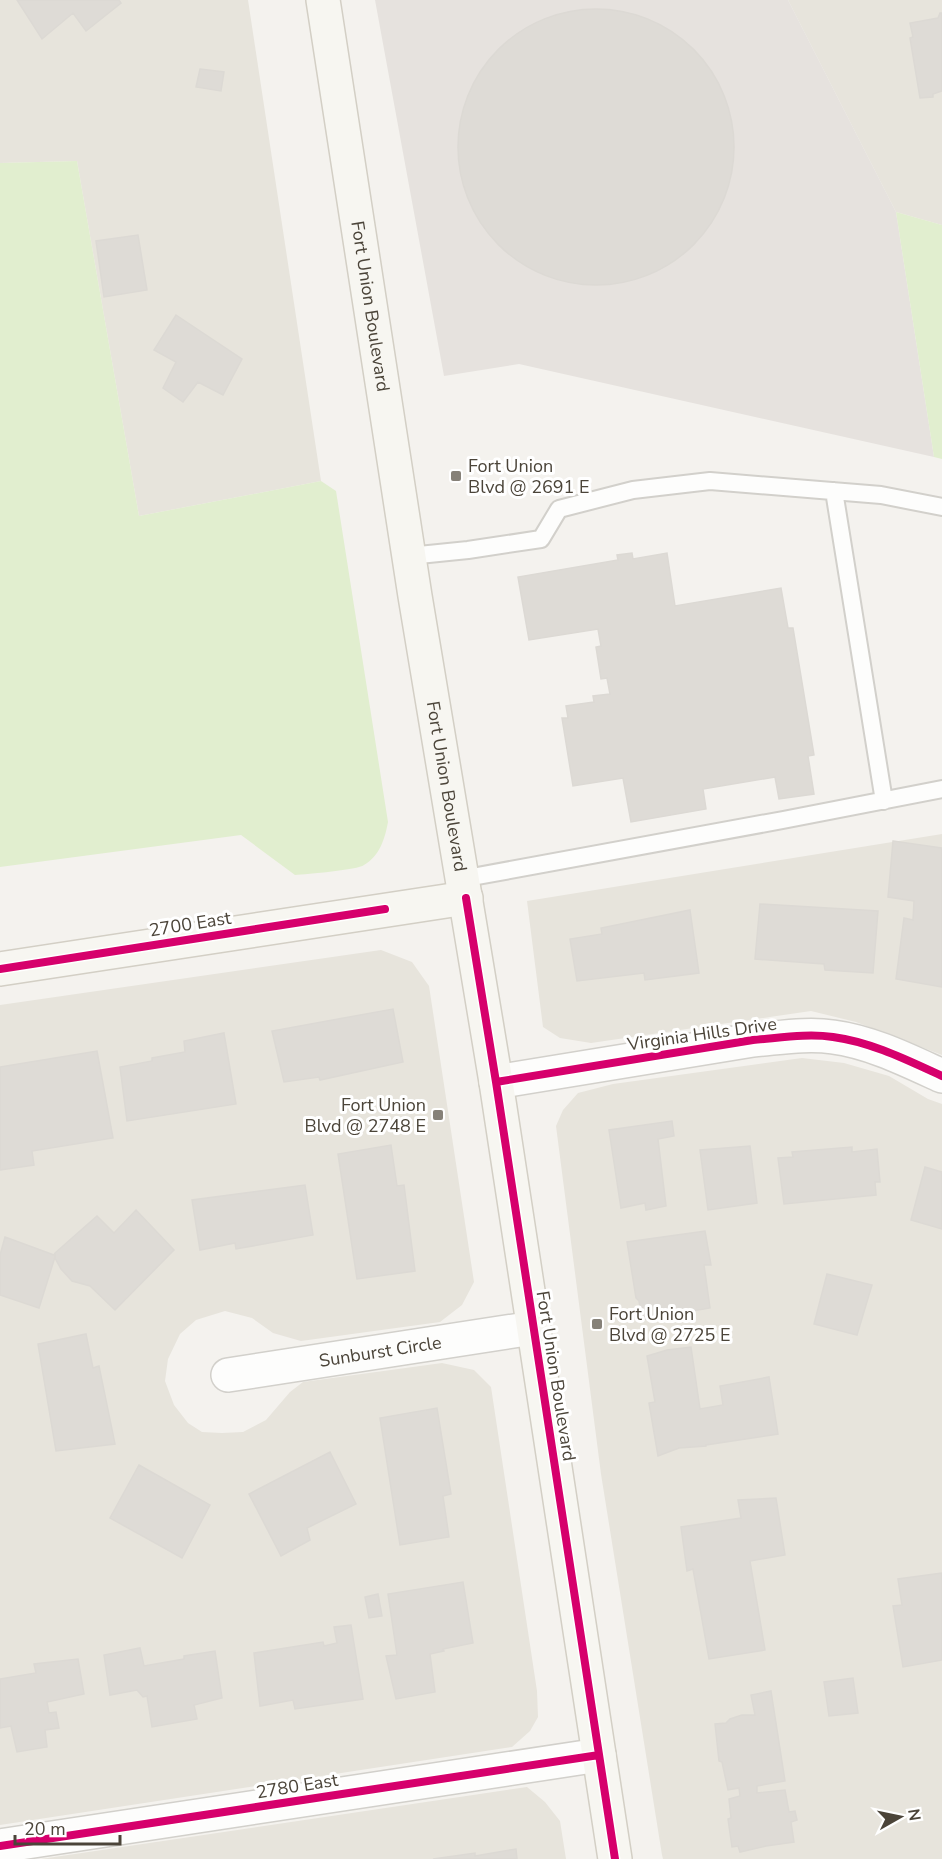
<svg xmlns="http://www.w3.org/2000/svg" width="942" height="1859" font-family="'Nunito Sans',sans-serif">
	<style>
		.residential { fill: #e7e4dc }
		.industrial { fill: #e6e2de }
		.green { fill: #e1eecf }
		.building { fill: #dedbd6; stroke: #dcd9d4; stroke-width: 1.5 }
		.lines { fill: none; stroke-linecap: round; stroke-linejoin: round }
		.lane-casing { stroke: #d2d0cb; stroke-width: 20 }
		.street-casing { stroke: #d2d0cb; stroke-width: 36 }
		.secondary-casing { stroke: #d3cfc5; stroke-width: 36 }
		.lane { stroke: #fdfdfc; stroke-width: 16 }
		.street { stroke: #fdfdfc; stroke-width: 33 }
		.secondary { stroke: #f7f6f1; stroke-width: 33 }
		.cycleway-casing { stroke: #fff; stroke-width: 11 }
		.cycleway { stroke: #d6006c; stroke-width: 8 }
		.poi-dot { fill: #868178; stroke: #fff; stroke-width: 2 }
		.labels { text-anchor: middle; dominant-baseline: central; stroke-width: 6; stroke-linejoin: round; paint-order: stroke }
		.street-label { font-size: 18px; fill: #4b4439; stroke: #fff }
		.poi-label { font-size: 18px; fill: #4b4439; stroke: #fff; text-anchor: start }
	</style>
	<rect width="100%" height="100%" fill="#f4f2ee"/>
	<path class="residential" d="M0 0H248L321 481 139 516 77 161 0 163Z
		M788 0H942V225L896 212Z
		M942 834V1055L856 1022 811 1011 591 1043 560 1038 543 1027 527 901Z
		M381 950 412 962 429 986 474 1282 462 1305 440 1322 301 1341 273 1333 252 1318 225 1311 196 1320 180 1334 168 1359 165 1381 174 1405 188 1423 202 1432 222 1433 243 1432 266 1420 290 1392 303 1382 442 1363 474 1370 491 1387 537 1691 538 1717 530 1731 512 1747 0 1825V1005Z
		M802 1058 844 1063 889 1076 928 1099 942 1104V1859H663L662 1855 601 1474 556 1126 563 1110 578 1093 613 1084Z
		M527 1787 545 1802 560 1821 566 1859H41Z"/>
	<path class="industrial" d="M375 0H788L896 212 934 457 519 364 444 376Z"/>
	<path class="green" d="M77 161 139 516 321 481 336 491 388 822C385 838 380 856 364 865 358 870 307 874 295 875L241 835 0 867V163Z
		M896 212 942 225V459L934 457Z"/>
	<path class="building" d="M17 0H119L121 3 86 31 73 13 42 39Z
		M458 147a138 138 0 1 1 276 0a138 138 0 1 1-276 0Z
		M940 13H942V91L933 94V97L920 98 910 38 913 37 910 23 938 18Z
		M200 69 224 72 221 91 196 87Z
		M138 235 147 290 104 297 96 241Z
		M176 315 242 359 223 395 198 382 183 402 163 388 176 362 154 350Z
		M632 553 633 559 667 553 675 606 781 588 788 628H793L814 755 808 756 814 794 779 799 775 777 703 789 706 809 631 822 623 778 573 786 562 718H568L566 706 594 702 593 696 610 694 607 678 601 679 596 647 601 646 598 629 529 640 518 577 618 560 617 555Z
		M893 841 942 848V987L896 979 904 918 913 920 914 901 888 897Z
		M760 904 878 911 873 973 825 970 824 964 755 959Z
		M690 910 699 973 645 980 644 973 577 981 570 939 602 934 601 928Z
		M393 1009 403 1062 320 1080 319 1077 284 1082 272 1031Z
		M224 1033 236 1104 127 1121 120 1067 152 1061V1058L185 1052 184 1041Z
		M97 1051 113 1138 32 1151 34 1165 0 1170V1067Z
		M672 1121 674 1136 658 1139 666 1206 646 1210 645 1203 621 1208 609 1130Z
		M391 1145 397 1186 404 1185 415 1271 357 1279 338 1154Z
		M750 1146 757 1203 708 1210 700 1150Z
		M852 1147V1152L877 1149 880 1182H875L876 1195 784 1204 778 1158 793 1157 792 1152Z
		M925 1167 942 1172V1229L911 1220Z
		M305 1185 313 1235 236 1249 235 1243 200 1250 192 1200Z
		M136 1210 174 1250 115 1310 90 1286 72 1281 61 1269 55 1258V1253L97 1216 114 1233Z
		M705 1231 711 1265H704L710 1308 642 1320 639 1301 636 1298 627 1242Z
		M5 1237 54 1255 55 1253V1258V1257L39 1308 0 1295V1255Z
		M827 1274 872 1285 857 1335 814 1324Z
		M86 1334 93 1368 99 1366 115 1444 56 1451 38 1344Z
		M691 1347 700 1409 723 1405 720 1386 769 1377 778 1434 706 1445V1446L679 1448 658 1456 649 1403 655 1402 647 1356 667 1350Z
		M437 1408 451 1494 443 1496 449 1537 400 1545 380 1418Z
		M330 1452 356 1504 307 1528 310 1540 281 1556 249 1494Z
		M139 1465 210 1505 182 1558 110 1518Z
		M776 1498 785 1555 750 1561 765 1650 709 1659 693 1569 687 1571 681 1527 741 1518 738 1500Z
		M942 1573V1660L903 1667 893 1606 902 1605 898 1579Z
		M463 1582 473 1643 443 1649 444 1651 430 1654 435 1692 396 1699 386 1656 397 1655 388 1594Z
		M378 1594 382 1616 369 1618 365 1597Z
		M351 1625 363 1699 295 1709 293 1700 260 1706 254 1653 323 1642 324 1646 337 1643 334 1627Z
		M140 1648 144 1666 184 1659V1656L215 1651 222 1698 194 1705 197 1719 152 1727 147 1696 143 1697 137 1690 110 1695 104 1655Z
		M78 1659 84 1694 47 1702 49 1713 56 1712 59 1728 45 1730 47 1747 17 1752 11 1726 0 1728V1679L36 1673 34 1664Z
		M853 1678 858 1713 829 1716 824 1682Z
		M771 1691 785 1781 757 1786V1793L785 1790 789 1812 795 1811 797 1820 791 1822 794 1842 766 1846 740 1852 738 1846 732 1847 728 1819 731 1818 729 1799 740 1796 739 1788 728 1790 722 1762 719 1761 715 1724 726 1723 730 1719 742 1715H755L751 1695Z
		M516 1849 517 1859H433L475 1853V1856Z"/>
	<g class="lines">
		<defs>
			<path id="lane" d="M834 491 884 801
				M409 556 468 550 541 539 559 509 633 490 710 481 881 495 942 507
				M461 879 783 820 942 789"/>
			<g id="street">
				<path d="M496 1082 753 1040C779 1038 807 1033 833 1037 871 1042 907 1060 942 1076"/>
				<path id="s1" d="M228 1375 533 1328"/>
				<path d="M0 1846 599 1755"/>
			</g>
			<g id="secondary">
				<path id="s2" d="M323 0 415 596 496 1082 615 1859"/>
				<path d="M0 969 466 898"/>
			</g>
		</defs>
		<use href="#lane" class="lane-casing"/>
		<use href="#street" class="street-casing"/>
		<use href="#secondary" class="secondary-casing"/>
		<use href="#lane" class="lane"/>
		<use href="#street" class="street"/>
		<use href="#secondary" class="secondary"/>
		<defs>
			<path id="cycleway" d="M466 898 496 1082 615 1859
				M0 969 385 909
				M496 1082 753 1040C779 1038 807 1033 833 1037 871 1042 907 1060 942 1076
				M0 1846 599 1755"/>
		</defs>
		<use href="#cycleway" class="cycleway-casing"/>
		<use href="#cycleway" class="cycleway"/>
	</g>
	<g class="poi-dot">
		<rect x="450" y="470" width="12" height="12" rx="3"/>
		<rect x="432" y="1109" width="12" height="12" rx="3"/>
		<rect x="591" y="1318" width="12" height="12" rx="3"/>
	</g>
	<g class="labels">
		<g class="street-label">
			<text stroke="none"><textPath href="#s2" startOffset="310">Fort Union Boulevard</textPath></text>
			<text stroke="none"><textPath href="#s2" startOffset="796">Fort Union Boulevard</textPath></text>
			<text transform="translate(190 924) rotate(-9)">2700 East</text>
			<text transform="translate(702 1034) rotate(-8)">Virginia Hills Drive</text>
			<text stroke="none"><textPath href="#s1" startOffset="154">Sunburst Circle</textPath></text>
			<text transform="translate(556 1376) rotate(81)">Fort Union Boulevard</text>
			<text transform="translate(297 1786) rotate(-9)">2780 East</text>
		</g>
		<g class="poi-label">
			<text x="468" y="466">Fort Union<tspan x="468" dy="21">Blvd @ 2691 E</tspan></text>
			<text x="426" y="1105" text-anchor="end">Fort Union<tspan x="426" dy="21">Blvd @ 2748 E</tspan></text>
			<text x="609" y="1314">Fort Union<tspan x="609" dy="21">Blvd @ 2725 E</tspan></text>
		</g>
	</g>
	<g transform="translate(900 1817) rotate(81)" stroke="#ffffff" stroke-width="4.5" paint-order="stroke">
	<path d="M0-4.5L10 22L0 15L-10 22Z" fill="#4b4439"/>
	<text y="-9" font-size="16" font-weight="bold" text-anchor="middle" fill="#4b4439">N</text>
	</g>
	<path d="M15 1835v9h105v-9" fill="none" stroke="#4b4439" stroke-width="3"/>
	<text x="24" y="1835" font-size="18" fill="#4b4439" stroke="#ffffff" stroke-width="4.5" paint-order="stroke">20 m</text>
</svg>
